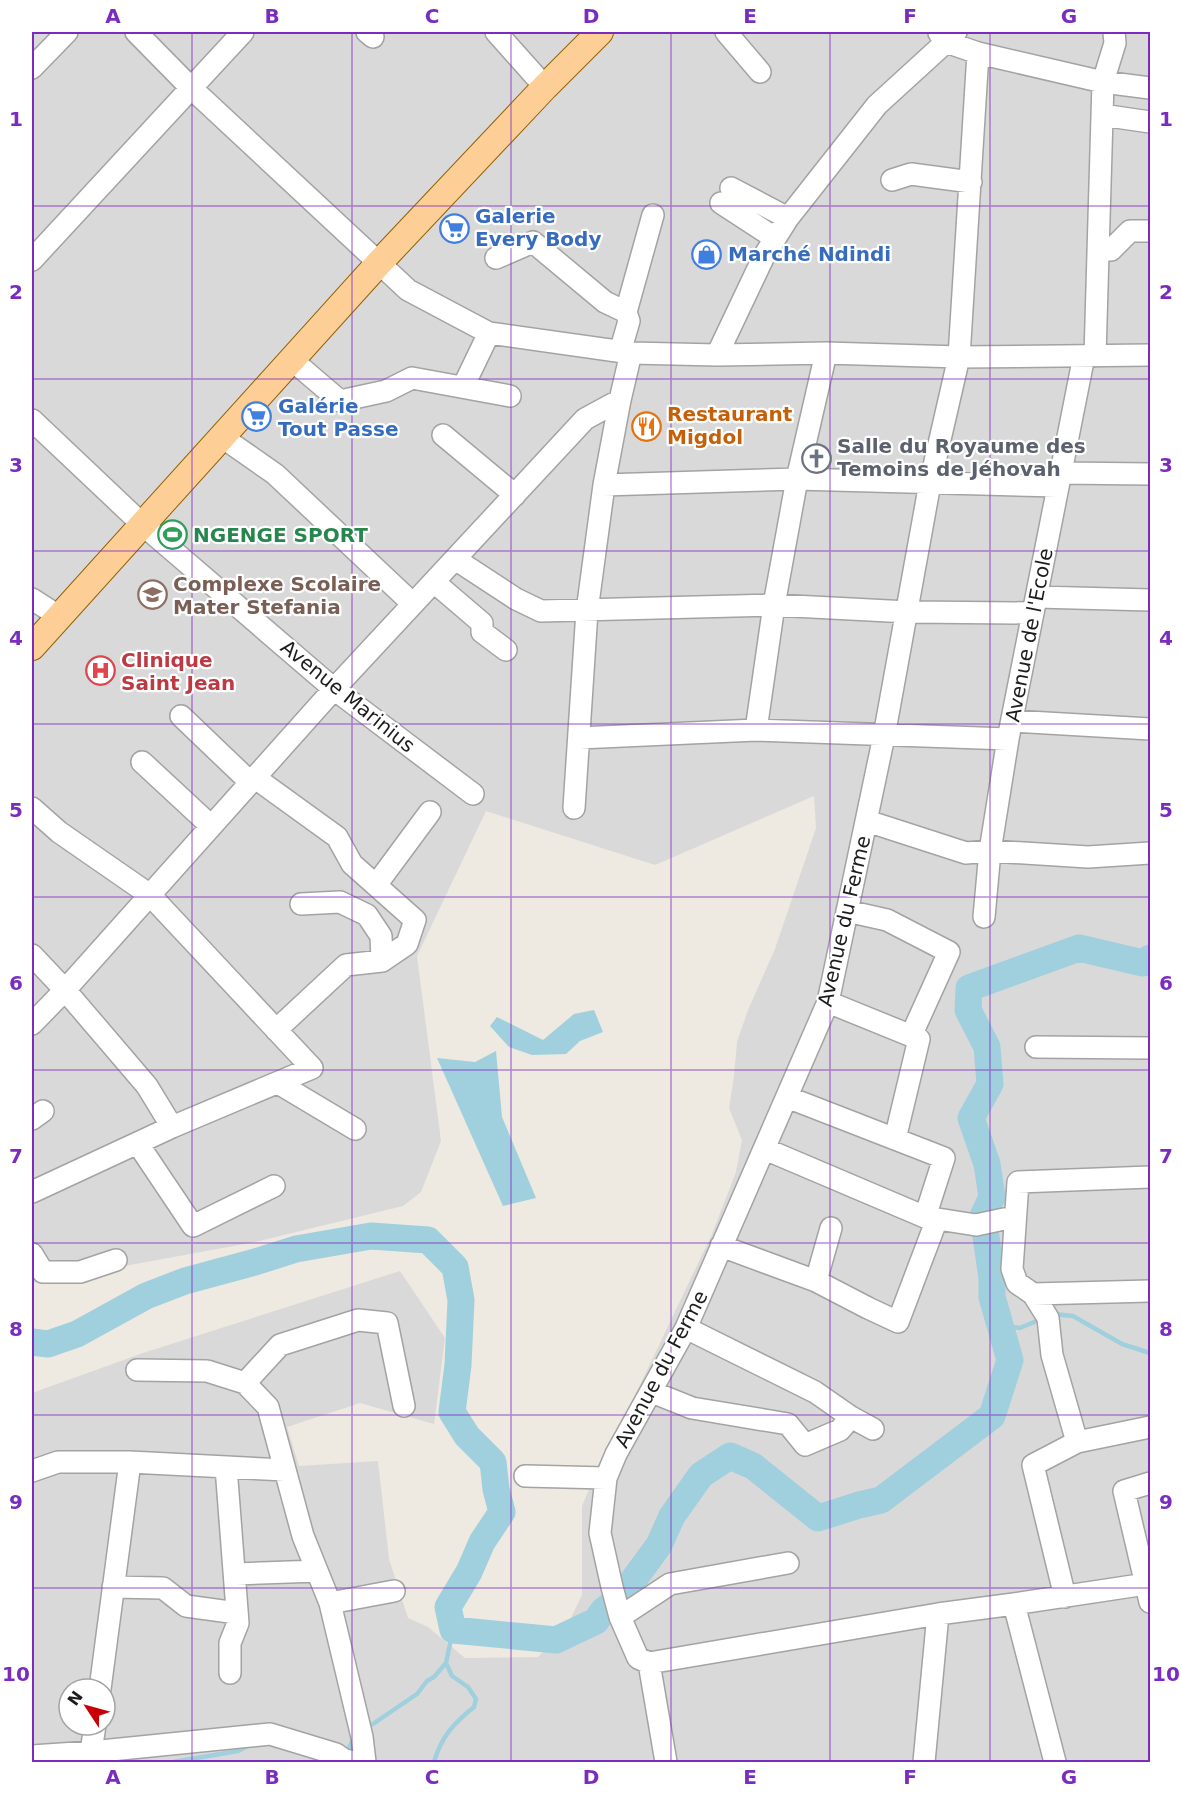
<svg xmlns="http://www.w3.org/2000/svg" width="1182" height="1794" font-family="'DejaVu Sans',sans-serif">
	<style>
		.residential { fill: #dad9d9; fill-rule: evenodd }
		.water { fill: #a0d0dd }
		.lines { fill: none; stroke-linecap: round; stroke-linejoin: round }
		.stream { stroke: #a0d0dd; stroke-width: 4.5 }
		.river { stroke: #a0d0dd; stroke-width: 27 }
		.minor-casing { stroke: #a3a3a3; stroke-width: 24 }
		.major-casing { stroke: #946000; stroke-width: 28 }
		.minor { stroke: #fff; stroke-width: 21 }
		.major { stroke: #fdcf97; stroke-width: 26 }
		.grid { fill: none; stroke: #7b2cbf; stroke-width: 1.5; stroke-opacity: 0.55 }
		.labels { text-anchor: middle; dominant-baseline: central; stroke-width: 4.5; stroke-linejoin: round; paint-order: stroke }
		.shop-label { font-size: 20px; font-weight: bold; fill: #366cbe; stroke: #fff; text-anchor: start }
		.food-label { font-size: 20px; font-weight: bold; fill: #c56008; stroke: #fff; text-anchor: start }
		.worship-label { font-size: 20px; font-weight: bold; fill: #5b616d; stroke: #fff; text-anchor: start }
		.leisure-label { font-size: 20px; font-weight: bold; fill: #27864d; stroke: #fff; text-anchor: start }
		.education-label { font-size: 20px; font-weight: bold; fill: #785e54; stroke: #fff; text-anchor: start }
		.street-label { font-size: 20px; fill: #1c1c1c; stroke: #fff }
		.health-label { font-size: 20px; font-weight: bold; fill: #be3a42; stroke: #fff; text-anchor: start }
		.neatline { fill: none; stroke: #7b2cbf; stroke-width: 2 }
		.grid-label { font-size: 20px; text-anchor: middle; font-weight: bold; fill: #7b2cbf }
	</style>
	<rect width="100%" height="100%" fill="#eee9e1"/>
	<path class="residential" d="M32 32H1150V1762H32V1393L143 1353 400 1271 445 1338 434 1424 360 1403 287 1427 299 1466 378 1461 389 1559 408 1618 428 1627 465 1658 538 1657 567 1626 582 1595V1506L608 1445 627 1412 712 1234 736 1172 742 1140 729 1108 734 1076 737 1042 748 1010 775 949 816 828 814 796 655 865 486 811 417 956 441 1141 421 1192 403 1206 255 1242 32 1283ZM69 1689H105V1725H69Z"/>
	<path class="water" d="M594 1010 603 1032 580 1041 566 1054 532 1055 509 1047 490 1026 497 1017 543 1040 574 1014Z
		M496 1051 502 1117 536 1198 503 1206 437 1058 475 1062Z"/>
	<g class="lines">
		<path class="stream" d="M1054 1314 1073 1316 1122 1344 1150 1353
			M1000 1325 1020 1328 1041 1319
			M367 1728 417 1694 427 1681 434 1677 446 1663
			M343 1753 348 1750 355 1736
			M173 1762 238 1751 251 1744
			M434 1762C441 1737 454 1723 474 1707L476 1699 468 1687 452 1676 446 1663 453 1630"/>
		<path class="river" d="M32 1342 48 1344 77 1334 146 1296 185 1281 255 1262 296 1249 371 1236 428 1240 455 1267 461 1300 458 1365 452 1412 467 1436 493 1462 496 1489 502 1512 482 1542 469 1572 448 1607 453 1630 556 1640 596 1621 603 1611 621 1597 659 1545 672 1516 701 1475 730 1456 753 1466 818 1518 859 1505 881 1500 992 1416 1010 1360 992 1297V1278L983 1216 992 1197 987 1164 971 1118 990 1084 987 1047 968 1010 969 988 1079 948 1143 963 1150 958"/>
		<defs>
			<path id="minor" d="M136 32 190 87 408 290 489 333 631 353 717 355 826 353 959 357 1150 355
				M367 32 373 37
				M496 32 545 87
				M726 32 760 72
				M939 33 946 42 978 53 1103 82 1150 88
				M978 53 959 357 930 483 884 736 828 1002 686 1328 616 1454 606 1478 600 1533 612 1587 620 1617 638 1658 649 1663 938 1614 1014 1604 1146 1584
				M32 68 67 32
				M1102 115 1150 122
				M892 180 911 174 971 182
				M731 188 788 218
				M721 203 775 238
				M1098 250H1111L1130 231H1150
				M496 258 533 242 605 302 626 312 629 321 620 352
				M32 260 243 32
				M626 312 653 215
				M717 355 764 256 788 218 877 105 946 42 956 32
				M1095 356 1103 82 1115 43 1114 32
				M292 360 340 401 386 391 412 378 510 396
				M463 387 489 333
				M32 420 143 525 334 689 473 794
				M443 435 515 495
				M222 437 275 474 413 604
				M1060 473 1150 474
				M604 485 797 479 1057 486
				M455 559 516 599 541 611 774 605 908 612 1033 613
				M434 582 482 623V632L506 650
				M1037 597 1150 600
				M32 599 60 617
				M181 716 250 782
				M1012 721 1150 729
				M756 730 774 605 797 479 826 353
				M579 738 756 730 1008 739
				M142 762 211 826
				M254 777 337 837 352 864 415 920 407 944 382 961 346 965 276 1030
				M32 808 59 832 150 895 312 1068 172 1127 32 1192
				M574 808 587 611 604 485 620 400
				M867 821 966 853 990 851 1088 857 1150 853
				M376 885 430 812
				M301 904 340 902 367 915 381 936 382 961
				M847 911 887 920 949 952 911 1036
				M984 917 990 851 1008 739 1084 356
				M32 955 65 990 147 1086 172 1127
				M828 1002 919 1039 895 1139
				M32 1024 65 990 334 689 585 419 620 400 631 353
				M1036 1047 1150 1048
				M278 1083 355 1129
				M787 1097 944 1158 925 1217
				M32 1119 43 1111
				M138 1144 193 1226 274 1186
				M765 1149 925 1217 976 1225 1004 1219H1015
				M721 1246 816 1281 868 1308 898 1322 937 1219
				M32 1254 43 1272H80L116 1260
				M816 1281 831 1228
				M1033 1294 1150 1291
				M686 1328 815 1392 851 1417 873 1429
				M137 1370 207 1371 245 1383 268 1407 303 1536 330 1603 362 1737 365 1762
				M245 1383 280 1345 358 1320 387 1323 404 1406
				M652 1392 692 1408 788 1424 805 1445 840 1430 851 1417
				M1077 1442 1052 1355 1048 1318 1033 1294 1017 1283 1012 1269 1018 1182 1150 1177
				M226 1467 238 1623 230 1643V1673
				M32 1471 58 1462H130L285 1470
				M525 1476 606 1478
				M1150 1483 1124 1491 1150 1602
				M235 1574 317 1571
				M113 1587 163 1588 186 1606 237 1613
				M1065 1597 1033 1465 1077 1442 1150 1427
				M330 1603 394 1591
				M1014 1604 1055 1762
				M620 1617 670 1584 788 1563
				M649 1663 666 1762
				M100 1689 130 1462
				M91 1752 95 1725
				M32 1756 91 1752 270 1734 336 1754 343 1759 353 1762
				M924 1762 938 1614"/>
			<path id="major" d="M32 647 379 263 545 87 600 32"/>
		</defs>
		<use href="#minor" class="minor-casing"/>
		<use href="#major" class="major-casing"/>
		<use href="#minor" class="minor"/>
		<use href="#major" class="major"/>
	</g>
	<path class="grid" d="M192 32V1762M352 32V1762M511 32V1762M671 32V1762M830 32V1762M990 32V1762M32 206H1150M32 379H1150M32 551H1150M32 724H1150M32 897H1150M32 1070H1150M32 1243H1150M32 1415H1150M32 1588H1150"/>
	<defs>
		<symbol id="supermarket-ring" viewBox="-11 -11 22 22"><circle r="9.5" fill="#fff" stroke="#3f7fe0" stroke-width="1.5"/><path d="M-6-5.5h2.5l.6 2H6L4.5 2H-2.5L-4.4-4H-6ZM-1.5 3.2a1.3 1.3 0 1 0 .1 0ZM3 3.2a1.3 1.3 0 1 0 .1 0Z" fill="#3f7fe0"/></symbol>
		<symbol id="shop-ring" viewBox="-11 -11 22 22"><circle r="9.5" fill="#fff" stroke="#3f7fe0" stroke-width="1.5"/><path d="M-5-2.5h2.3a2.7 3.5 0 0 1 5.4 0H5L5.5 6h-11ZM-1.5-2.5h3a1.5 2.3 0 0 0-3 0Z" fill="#3f7fe0"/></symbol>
		<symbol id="restaurant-ring" viewBox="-11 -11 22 22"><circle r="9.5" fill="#fff" stroke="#e8710a" stroke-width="1.5"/><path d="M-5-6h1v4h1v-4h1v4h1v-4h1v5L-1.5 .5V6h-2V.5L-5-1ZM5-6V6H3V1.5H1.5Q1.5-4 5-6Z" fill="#e8710a"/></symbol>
		<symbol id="church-ring" viewBox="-11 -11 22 22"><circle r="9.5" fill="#fff" stroke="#6b7280" stroke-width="1.5"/><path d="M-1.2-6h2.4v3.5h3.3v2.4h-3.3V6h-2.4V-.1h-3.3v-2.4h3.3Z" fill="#6b7280"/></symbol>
		<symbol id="stadium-ring" viewBox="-11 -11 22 22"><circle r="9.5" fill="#fff" stroke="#2e9e5b" stroke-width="1.5"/><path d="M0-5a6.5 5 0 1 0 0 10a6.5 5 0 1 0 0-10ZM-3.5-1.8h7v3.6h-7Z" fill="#2e9e5b"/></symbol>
		<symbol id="school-ring" viewBox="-11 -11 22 22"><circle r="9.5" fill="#fff" stroke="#8d6e63" stroke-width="1.5"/><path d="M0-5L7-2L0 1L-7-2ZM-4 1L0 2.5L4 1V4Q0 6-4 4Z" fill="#8d6e63"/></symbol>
		<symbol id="hospital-ring" viewBox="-11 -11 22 22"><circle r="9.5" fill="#fff" stroke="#e0444e" stroke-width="1.5"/><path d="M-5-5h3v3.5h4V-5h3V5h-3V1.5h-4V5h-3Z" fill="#e0444e"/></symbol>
	</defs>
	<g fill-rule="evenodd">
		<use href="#supermarket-ring" x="438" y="212" width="33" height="33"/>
		<use href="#shop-ring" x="690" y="238" width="33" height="33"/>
		<use href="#supermarket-ring" x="240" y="400" width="33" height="33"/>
		<use href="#restaurant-ring" x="630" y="410" width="33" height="33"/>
		<use href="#church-ring" x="800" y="442" width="33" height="33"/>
		<use href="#stadium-ring" x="156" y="518" width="33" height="33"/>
		<use href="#school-ring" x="136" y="578" width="33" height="33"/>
		<use href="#hospital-ring" x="84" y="654" width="33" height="33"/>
	</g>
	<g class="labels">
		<g class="shop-label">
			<text x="475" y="216">Galerie<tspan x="475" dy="23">Every Body</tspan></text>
			<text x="728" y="254">Marché Ndindi</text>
			<text x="278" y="406">Galérie<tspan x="278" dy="23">Tout Passe</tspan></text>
		</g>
		<g class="food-label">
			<text x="667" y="414">Restaurant<tspan x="667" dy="23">Migdol</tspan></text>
		</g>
		<g class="worship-label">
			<text x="837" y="446">Salle du Royaume des<tspan x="837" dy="23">Temoins de Jéhovah</tspan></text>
		</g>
		<g class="leisure-label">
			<text x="193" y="535">NGENGE SPORT</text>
		</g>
		<g class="education-label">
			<text x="173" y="584">Complexe Scolaire<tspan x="173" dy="23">Mater Stefania</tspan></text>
		</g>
		<g class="street-label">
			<text transform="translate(1029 635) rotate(-79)">Avenue de l'Ecole</text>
			<text transform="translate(348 696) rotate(39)">Avenue Marinius</text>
			<text transform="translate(844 921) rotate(-77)">Avenue du Ferme</text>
			<text transform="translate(661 1369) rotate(-62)">Avenue du Ferme</text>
		</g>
		<g class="health-label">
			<text x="121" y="660">Clinique<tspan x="121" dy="23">Saint Jean</tspan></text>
		</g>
	</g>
	<rect width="1182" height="1794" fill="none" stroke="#ffffff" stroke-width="66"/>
	<g transform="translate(87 1707) rotate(306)"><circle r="28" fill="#ffffff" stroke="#a4a4a4" stroke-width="1.5"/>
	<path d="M0-4.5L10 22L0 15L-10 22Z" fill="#c80004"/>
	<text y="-9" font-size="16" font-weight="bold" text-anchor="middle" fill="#1c1c1c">N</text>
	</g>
	<rect x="33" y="33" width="1116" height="1728" class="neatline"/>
	<g class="grid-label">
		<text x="113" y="23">A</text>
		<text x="272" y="23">B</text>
		<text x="432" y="23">C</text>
		<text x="591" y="23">D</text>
		<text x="750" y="23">E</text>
		<text x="910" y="23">F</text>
		<text x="1069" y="23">G</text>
		<text x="16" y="126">1</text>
		<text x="1166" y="126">1</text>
		<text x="16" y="299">2</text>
		<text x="1166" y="299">2</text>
		<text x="16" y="472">3</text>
		<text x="1166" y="472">3</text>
		<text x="16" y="645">4</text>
		<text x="1166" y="645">4</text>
		<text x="16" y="817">5</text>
		<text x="1166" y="817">5</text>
		<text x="16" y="990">6</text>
		<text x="1166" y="990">6</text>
		<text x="16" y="1163">7</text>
		<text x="1166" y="1163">7</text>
		<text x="16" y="1336">8</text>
		<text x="1166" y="1336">8</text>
		<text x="16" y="1509">9</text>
		<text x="1166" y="1509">9</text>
		<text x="16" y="1681">10</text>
		<text x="1166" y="1681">10</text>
		<text x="113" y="1784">A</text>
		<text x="272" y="1784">B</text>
		<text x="432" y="1784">C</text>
		<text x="591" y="1784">D</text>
		<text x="750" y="1784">E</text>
		<text x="910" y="1784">F</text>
		<text x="1069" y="1784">G</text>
	</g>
</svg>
